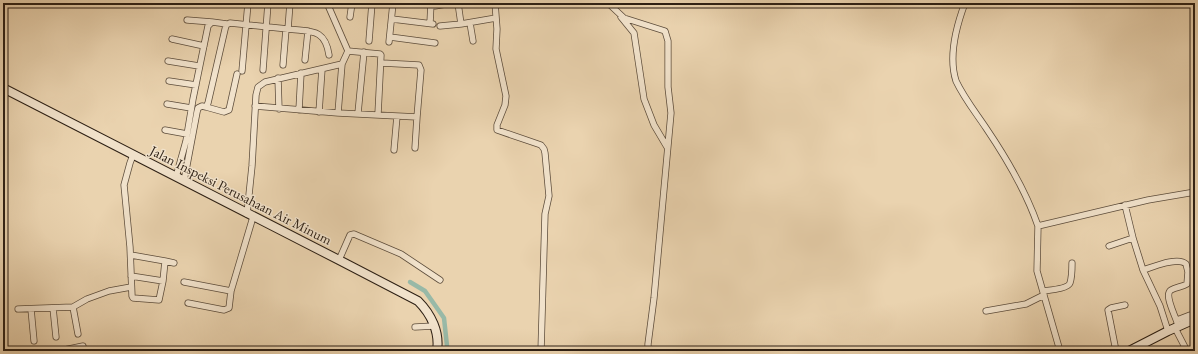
<svg xmlns="http://www.w3.org/2000/svg" width="1198" height="354" font-family="'EB Garamond',serif">
	<style>
		.lines { fill: none; stroke-linecap: round; stroke-linejoin: round }
		.stream { stroke: #6d7b6c; stroke-width: 1.5 }
		.canal { stroke: #98b9a7; stroke-width: 4.5 }
		.street-casing { stroke: #5c4c3b; stroke-width: 7 }
		.secondary-casing { stroke: #2c1f14; stroke-width: 10 }
		.street { stroke: #f1e2cb; stroke-width: 5.5 }
		.secondary { stroke: #f1e2cb; stroke-width: 8 }
		.labels { text-anchor: middle; dominant-baseline: central; stroke-width: 3; stroke-linejoin: round; paint-order: stroke }
		.street-label { font-size: 14px; fill: #2c1f14; stroke: #f1e2cb }
	</style>
	<rect width="100%" height="100%" fill="#ead3af"/>
	<filter id="stains"><feTurbulence type="fractalNoise" baseFrequency=".005" numOctaves="4"/><feColorMatrix values="0 0 0 0 .2 0 0 0 0 .09 0 0 0 0 .02 0 0 0 .5 -.17"/></filter>
	<radialGradient id="worn" r=".72"><stop offset=".6" stop-color="#630" stop-opacity="0"/><stop offset="1" stop-color="#630" stop-opacity=".3"/></radialGradient>
	<g class="lines">
		<path class="stream" d="M3 272 5 302 3 304"/>
		<path class="canal" d="M410 282 425 291 444 318 447 346V351"/>
		<defs>
			<path id="street" d="M458 3 461 24
				M495 3 497 29 496 49 506 96 505 105 497 125V130L541 145 544 149 545 153 549 196 545 214 541 351
				M608 3 624 18 665 31 668 41V87L671 113 654 298 648 344V351
				M965 3C956 27 948 56 956 81 964 98 976 113 986 128 1007 159 1026 191 1038 226
				M435 6 452 3
				M350 17 352 3
				M621 17 634 33 644 99 654 125 667 147
				M392 19 433 24
				M187 20 212 22
				M430 23 431 3
				M470 23 473 41
				M440 26 461 24 496 18
				M288 29C311 32 325 28 329 55
				M390 37 435 43
				M172 39 204 46
				M369 41 372 3
				M389 42 393 3
				M348 51 380 54 381 55 378 114
				M305 60 308 31
				M168 61 199 66
				M382 63 419 65 421 70 417 117
				M283 65 286 29
				M263 70 268 3
				M242 71 248 3
				M278 78 279 109
				M169 81 196 85
				M167 104 191 108
				M255 106 338 113 342 64 348 51 327 3
				M206 107 224 112 229 110 237 74
				M299 110 301 73
				M319 112 322 69
				M338 113 417 117 415 148
				M358 113 364 52
				M165 130 187 134
				M394 150 397 116
				M176 177 186 141 193 99 208 26 212 22 227 24
				M184 181 197 112 198 108 202 106 206 107 208 103 226 25 230 23 288 29 290 3
				M247 214 252 166 256 95 258 87 265 82 342 64
				M1133 238 1143 270
				M1109 246 1133 238 1125 205
				M131 255 165 261 163 281
				M339 260 350 235 354 234 401 254 440 280
				M165 261 174 263
				M131 276 163 281 159 300 133 298 132 296 130 247 124 185 130 163 133 155
				M184 282 231 291
				M1043 291C1049 290 1068 289 1070 283 1072 277 1072 269 1072 263
				M188 303 224 310 229 308 231 291 253 217
				M73 307 78 334
				M53 308 56 337
				M18 309 73 307 87 299 109 291 131 287
				M31 309 34 341
				M986 311 1026 304 1044 295
				M1177 320 1190 315
				M1178 326C1177 318 1163 295 1171 290 1176 287 1182 287 1187 284L1188 272
				M415 327 434 326
				M1175 328 1187 351
				M1168 331 1160 306 1143 270C1153 267 1178 256 1186 264L1188 272H1195
				M59 351 83 346
				M1060 351 1037 271 1038 226 1148 200 1195 192
				M1116 351 1108 310 1111 308 1125 305"/>
			<path id="secondary" d="M3 88 339 260 418 301C431 314 440 332 437 351
				M1129 351 1168 331 1195 319"/>
		</defs>
		<use href="#street" class="street-casing"/>
		<use href="#secondary" class="secondary-casing"/>
		<use href="#street" class="street"/>
		<use href="#secondary" class="secondary"/>
	</g>
	<g class="labels">
		<g class="street-label">
			<text transform="translate(241 195) rotate(27)">Jalan Inspeksi Perusahaan Air Minum</text>
		</g>
	</g>
	<rect width="1198" height="354" fill="none" stroke="#ead3af" stroke-width="16"/>
	<rect x="4" y="4" width="1190" height="346" fill="none" stroke="#2c1f14" stroke-width="2"/>
	<rect x="8" y="8" width="1182" height="338" fill="none" stroke="#2c1f14"/>
	<rect width="100%" height="100%" filter="url(#stains)"/>
	<rect width="100%" height="100%" fill="url(#worn)"/>
</svg>
